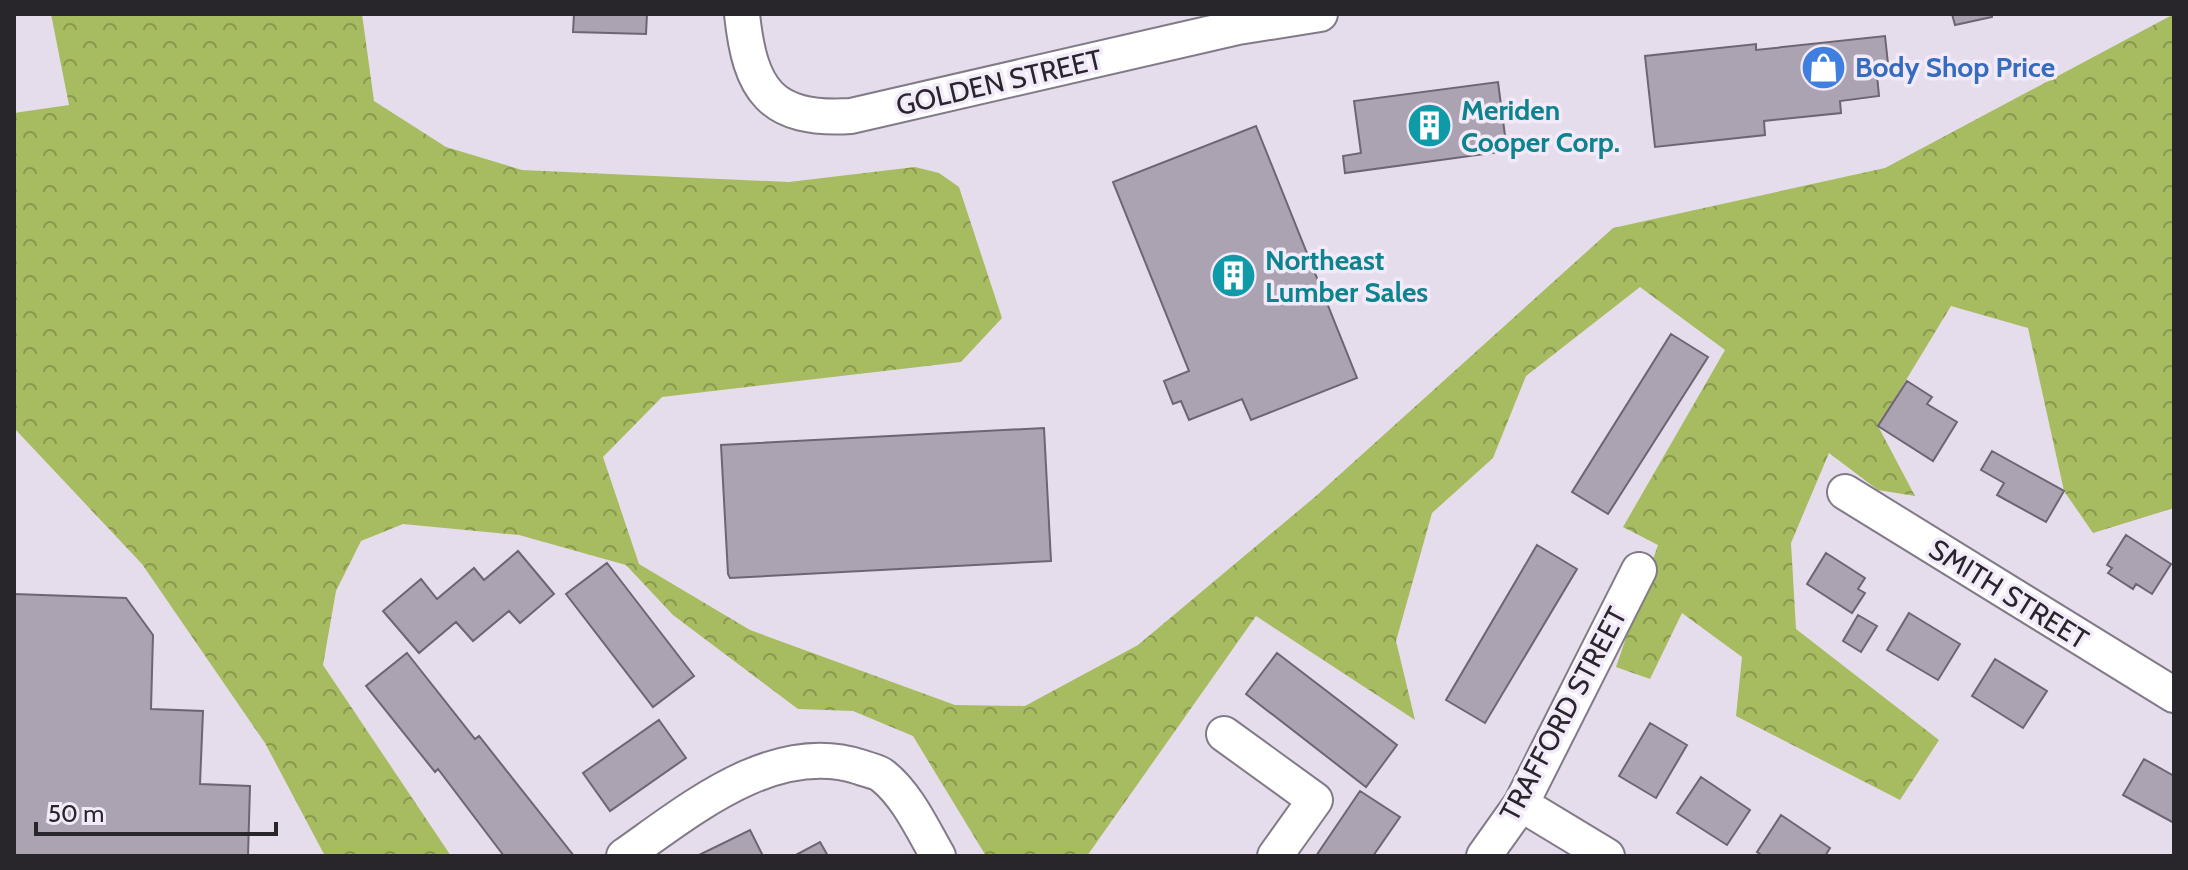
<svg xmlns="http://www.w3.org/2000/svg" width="2188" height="870" font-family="Cabin,sans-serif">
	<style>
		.forest { fill: url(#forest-crowns) }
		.building { fill: #aca3b2; stroke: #6d6572; stroke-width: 2 }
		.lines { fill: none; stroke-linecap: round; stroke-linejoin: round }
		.street-casing { stroke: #837a88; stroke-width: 38 }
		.street { stroke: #fff; stroke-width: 34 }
		.labels { text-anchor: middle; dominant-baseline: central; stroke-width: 7; stroke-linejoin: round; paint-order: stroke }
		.shop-label { font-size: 28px; font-weight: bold; fill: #366cbe; stroke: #f3eaf9; text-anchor: start }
		.street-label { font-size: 28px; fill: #28252b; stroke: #f3eaf9 }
		.culture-label { font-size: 28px; font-weight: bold; fill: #0d838f; stroke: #f3eaf9; text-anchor: start }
	</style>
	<defs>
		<pattern id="forest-crowns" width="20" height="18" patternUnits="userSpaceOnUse" patternTransform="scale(2)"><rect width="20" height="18" fill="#a7bb60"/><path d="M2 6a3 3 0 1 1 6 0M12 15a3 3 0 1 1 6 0" fill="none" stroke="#88984f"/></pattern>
	</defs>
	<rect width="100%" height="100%" fill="#e6ddec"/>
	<path class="forest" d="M51 14H362L374 101 446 147 522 170 789 182 915 167 939 173 959 187 1002 318 961 362 662 397 603 457 639 564 750 630 955 705 1025 706 1138 645 1316 496 1613 228 1885 168 2174 14V508L2093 533 2064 491 2028 328 1951 306 1878 426 1915 496 1878 490 1829 453 1791 543 1796 629 1939 740 1900 800 1736 716 1742 657 1682 613 1650 679 1616 667 1658 545 1623 527 1725 350 1640 287 1526 376 1493 458 1432 513 1396 641 1415 720 1256 616 1087 856H986L913 736 853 711 798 709 673 615 626 565 519 535 403 524 361 541 336 591 323 665 451 856H325L265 743 142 564 14 428V113L69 105Z"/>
	<path class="building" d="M574 14H647L646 34 573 32Z
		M1952 14H1992V17L1955 25Z
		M1885 36 1889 73 1877 75 1879 96 1840 101 1841 113 1764 121 1765 135 1655 147 1645 56 1756 44V50Z
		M1498 82 1507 151 1345 173 1343 156 1361 153 1354 101Z
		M1256 126 1357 378 1251 420 1242 399 1189 420 1181 401 1173 404 1164 381 1189 371 1113 182Z
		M1671 334 1708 357 1608 514 1572 492Z
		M1907 381 1932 397 1927 404 1957 422 1933 461 1878 426Z
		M1044 428 1051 561 730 578 728 574 721 445Z
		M1992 451 2064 491 2046 522 1997 495 2004 483 1981 470Z
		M2126 535 2171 564 2152 594 2136 584 2133 589 2108 573 2112 568 2107 565Z
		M1537 545 1577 569 1485 723 1446 700Z
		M518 551 554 594 520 623 509 611 473 641 456 622 419 653 383 611 421 579 437 599 474 568 484 580Z
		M1826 553 1865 578 1858 589 1865 593 1852 613 1807 584Z
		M607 563 694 676 653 707 566 594Z
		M14 594 126 598 153 635 151 709 203 711 200 784 250 786 248 856H14Z
		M1909 613 1960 644 1938 680 1887 650Z
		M1858 615 1877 626 1861 652 1843 641Z
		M407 653 475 739 479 736 574 856H504L438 769 435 772 366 686Z
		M1277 653 1397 745 1366 787 1246 694Z
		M1995 659 2047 691 2023 728 1972 696Z
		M659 720 686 758 610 811 583 773Z
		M1650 723 1687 745 1656 798 1619 776Z
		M2144 759 2174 776V823L2123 795Z
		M1701 777 1750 810 1727 845 1677 813Z
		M1360 791 1400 817 1373 856H1316Z
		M1781 815 1830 848 1825 856H1763L1757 852Z
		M750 830 763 856H697Z
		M820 842 828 856H794Z"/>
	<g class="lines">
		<defs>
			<path id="street" d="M742 14C750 90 770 121 851 116L1238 27 1320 14
				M1845 492 2174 695
				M1224 734 1315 800 1275 856
				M1521 804 1607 856
				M624 856C690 810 774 739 860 767 867 770 877 771 883 776 907 795 923 830 938 856
				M1484 856 1521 804 1639 570"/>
		</defs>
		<use href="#street" class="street-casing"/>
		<use href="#street" class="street"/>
	</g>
	<defs>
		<symbol id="shop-disc" viewBox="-11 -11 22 22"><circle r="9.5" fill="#3f7fe0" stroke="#f3eaf9"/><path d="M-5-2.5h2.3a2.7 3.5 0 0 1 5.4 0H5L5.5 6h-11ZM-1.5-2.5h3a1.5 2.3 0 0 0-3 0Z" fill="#fff"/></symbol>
		<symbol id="building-disc" viewBox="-11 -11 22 22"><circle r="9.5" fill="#0f9aa8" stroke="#f3eaf9"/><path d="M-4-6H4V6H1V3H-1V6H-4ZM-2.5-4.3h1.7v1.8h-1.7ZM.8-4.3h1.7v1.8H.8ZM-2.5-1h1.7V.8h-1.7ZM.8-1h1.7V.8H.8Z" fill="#fff"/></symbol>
	</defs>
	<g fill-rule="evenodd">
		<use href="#shop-disc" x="1798" y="42" width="51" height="51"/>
		<use href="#building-disc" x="1404" y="100" width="51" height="51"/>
		<use href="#building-disc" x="1208" y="250" width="51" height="51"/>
	</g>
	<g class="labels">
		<g class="shop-label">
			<text x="1855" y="67">Body Shop Price</text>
		</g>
		<g class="street-label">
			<text transform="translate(999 82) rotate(-13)">GOLDEN STREET</text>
			<text transform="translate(2009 594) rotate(32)">SMITH STREET</text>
			<text transform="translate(1563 714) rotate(-62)">TRAFFORD STREET</text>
		</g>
		<g class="culture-label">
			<text x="1461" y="110">Meriden<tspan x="1461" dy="32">Cooper Corp.</tspan></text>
			<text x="1265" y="260">Northeast<tspan x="1265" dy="32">Lumber Sales</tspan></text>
		</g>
	</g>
	<rect width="2188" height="870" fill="none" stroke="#28252b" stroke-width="32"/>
	<path d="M36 822v12h240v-12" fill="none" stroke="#28252b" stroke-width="4"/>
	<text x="48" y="822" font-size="24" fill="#28252b" stroke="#f3eaf9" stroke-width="6" paint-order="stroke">50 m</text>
</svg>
